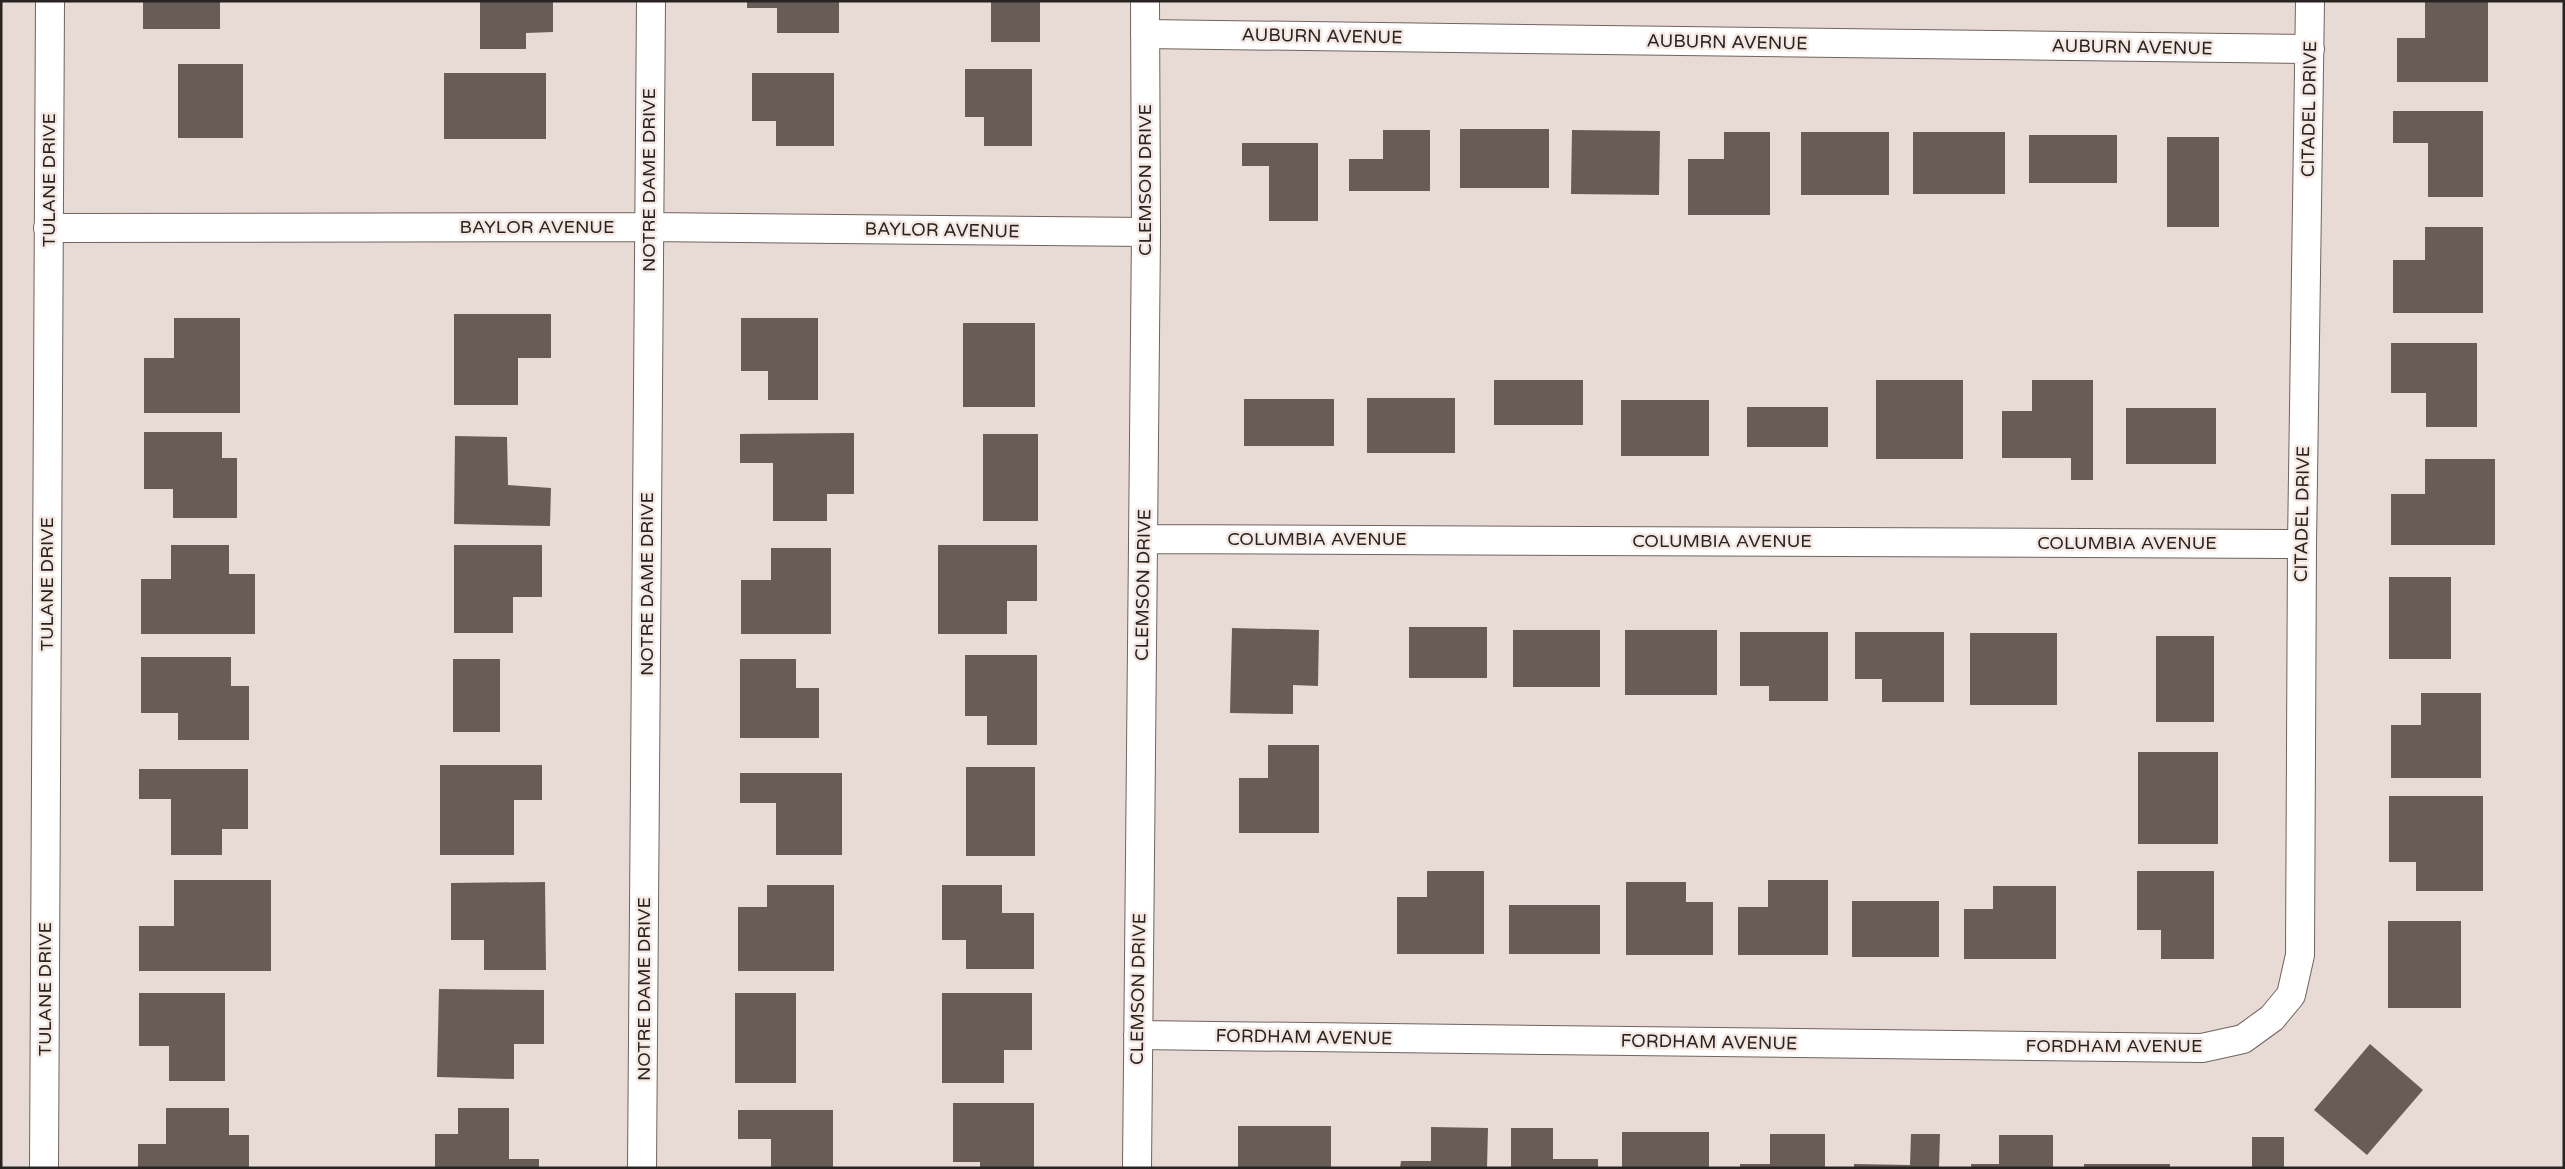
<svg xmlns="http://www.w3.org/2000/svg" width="2565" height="1169" font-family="'Varela Round',sans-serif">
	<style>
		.building { fill: #685c57 }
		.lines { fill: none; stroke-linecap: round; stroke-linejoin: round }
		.street-casing { stroke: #70645f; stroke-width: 30 }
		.street { stroke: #fff; stroke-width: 28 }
		.labels { text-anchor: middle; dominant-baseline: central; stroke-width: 5; stroke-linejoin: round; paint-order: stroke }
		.street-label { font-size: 18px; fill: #292422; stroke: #f5e8e2 }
	</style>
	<rect width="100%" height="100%" fill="#e8dbd5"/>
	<path class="building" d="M143 1H220V29H143Z
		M480 1H553V32L526 33V49H480Z
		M747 1H839V33H777V8H747Z
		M991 1H1040V42H991Z
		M2425 1H2488V82H2397V38H2425Z
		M178 64H243V138H178Z
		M965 69H1032V146H984V117H965Z
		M444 73H546V139H444Z
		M752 73H834V146H776V121H752Z
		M2393 111H2483V197H2428V143H2393Z
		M1460 129H1549V188H1460Z
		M1383 130H1430V191H1349V159H1383Z
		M1572 130 1660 131 1659 195 1571 194Z
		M1724 132H1770V215H1688V159H1724Z
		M1801 132H1889V195H1801Z
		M1913 132H2005V194H1913Z
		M2029 135H2117V183H2029Z
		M2167 137H2219V227H2167Z
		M1242 143H1318V221H1269V166H1242Z
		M2425 227H2483V313H2393V260H2425Z
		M454 314H551V358H518V405H454Z
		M174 318H240V413H144V358H174Z
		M741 318H818V400H768V371H741Z
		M963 323H1035V407H963Z
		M2391 343H2477V427H2426V393H2391Z
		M1494 380H1583V425H1494Z
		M1876 380H1963V459H1876Z
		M2032 380H2093V480H2071V458H2002V411H2032Z
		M1367 398H1455V453H1367Z
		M1244 399H1334V446H1244Z
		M1621 400H1709V456H1621Z
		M1747 407H1828V447H1747Z
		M2126 408H2216V464H2126Z
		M144 432H222V458H237V518H173V489H144Z
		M854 433V494H827V521H773V463H740V434Z
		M983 434H1038V521H983Z
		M455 436 507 437 508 485 551 488 550 526 454 524Z
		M2425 459H2495V545H2391V494H2425Z
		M171 545H229V574H255V634H141V579H171Z
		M454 545H542V597H513V633H454Z
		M938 545H1037V601H1007V634H938Z
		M771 548H831V634H741V580H771Z
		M2389 577H2451V659H2389Z
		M1409 627H1487V678H1409Z
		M1232 628 1319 630 1318 686 1293 685V714L1230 713Z
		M1513 630H1600V687H1513Z
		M1625 630H1717V695H1625Z
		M1740 632H1828V701H1769V686H1740Z
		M1855 632H1944V702H1882V679H1855Z
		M1970 633H2057V705H1970Z
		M2156 636H2214V722H2156Z
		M965 655H1037V745H987V716H965Z
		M141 657H231V686H249V740H178V713H141Z
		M453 659H500V732H453Z
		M740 659H796V688H819V738H740Z
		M2421 693H2481V778H2391V725H2421Z
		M1268 745H1319V833H1239V778H1268Z
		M2138 752H2218V844H2138Z
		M440 765H542V800H514V855H440Z
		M966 767H1035V856H966Z
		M139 769H248V829H222V855H171V799H139Z
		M740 773H842V855H776V803H740Z
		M2389 796H2483V891H2416V862H2389Z
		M1427 871H1484V954H1397V897H1427Z
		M2137 871H2214V959H2161V930H2137Z
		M174 880H271V971H139V926H174Z
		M1768 880H1828V955H1738V907H1768Z
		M545 882 546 970H484V940H451V883Z
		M1626 882H1686V902H1713V955H1626Z
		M767 885H834V971H738V907H767Z
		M942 885H1002V913H1034V969H966V940H942Z
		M1993 886H2056V959H1964V909H1993Z
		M1852 901H1939V957H1852Z
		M1509 905H1600V954H1509Z
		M2388 921H2461V1008H2388Z
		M439 989 544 990V1044H514V1079L437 1077Z
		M139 993H225V1081H169V1046H139Z
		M735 993H796V1083H735Z
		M942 993H1032V1050H1004V1083H942Z
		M2370 1044 2423 1090 2367 1155 2314 1110Z
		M953 1103H1034V1168H980V1162H953Z
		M166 1108H229V1135H249V1168H138V1144H166Z
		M458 1108H509V1159H539V1168H435V1134H458Z
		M738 1110H833V1168H771V1139H738Z
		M1238 1126H1331V1168H1238Z
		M1431 1127 1488 1128 1487 1168H1400L1401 1161H1431Z
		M1511 1128H1553V1159H1598V1168H1511Z
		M1622 1132H1709V1168H1622Z
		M1770 1134H1825V1168H1740V1164H1770Z
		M1911 1134H1940L1939 1168H1854V1164L1910 1165Z
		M1999 1135H2053V1168H1971V1164H1999Z
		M2252 1137H2284V1168H2252Z
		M2084 1164H2170V1168H2084Z"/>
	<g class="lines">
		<defs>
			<path id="street" d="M1145 34 2310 49
				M48 228 649 227 1146 232
				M1143 539 2302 544
				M1138 1035 2202 1048 2243 1039 2272 1018 2291 995 2300 955 2302 544 2310 1
				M44 1168 50 1
				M642 1168 651 1
				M1137 1168 1146 232 1145 1"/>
		</defs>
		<use href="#street" class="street-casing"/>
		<use href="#street" class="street"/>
	</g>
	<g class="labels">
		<g class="street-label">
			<text transform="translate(1322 36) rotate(1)">AUBURN AVENUE</text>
			<text transform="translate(1727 42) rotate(1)">AUBURN AVENUE</text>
			<text transform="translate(2132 47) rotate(1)">AUBURN AVENUE</text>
			<text transform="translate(2309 109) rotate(-89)">CITADEL DRIVE</text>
			<text transform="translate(49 180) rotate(-90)">TULANE DRIVE</text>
			<text transform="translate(649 180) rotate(-90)">NOTRE DAME DRIVE</text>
			<text transform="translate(1145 180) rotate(-90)">CLEMSON DRIVE</text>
			<text x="537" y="227">BAYLOR AVENUE</text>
			<text transform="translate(942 230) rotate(1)">BAYLOR AVENUE</text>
			<text transform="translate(2302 514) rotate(-89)">CITADEL DRIVE</text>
			<text x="1317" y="539">COLUMBIA AVENUE</text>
			<text x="1722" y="541">COLUMBIA AVENUE</text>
			<text x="2127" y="543">COLUMBIA AVENUE</text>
			<text transform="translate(47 584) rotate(-90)">TULANE DRIVE</text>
			<text transform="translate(647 584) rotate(-90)">NOTRE DAME DRIVE</text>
			<text transform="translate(1143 585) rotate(-89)">CLEMSON DRIVE</text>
			<text transform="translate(45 989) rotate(-90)">TULANE DRIVE</text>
			<text transform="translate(644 989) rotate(-90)">NOTRE DAME DRIVE</text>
			<text transform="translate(1138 989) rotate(-89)">CLEMSON DRIVE</text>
			<text transform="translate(1304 1037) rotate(1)">FORDHAM AVENUE</text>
			<text transform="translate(1709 1042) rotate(1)">FORDHAM AVENUE</text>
			<text x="2114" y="1046">FORDHAM AVENUE</text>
		</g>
	</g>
	<rect width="2565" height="1169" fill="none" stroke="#292422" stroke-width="5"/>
</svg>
